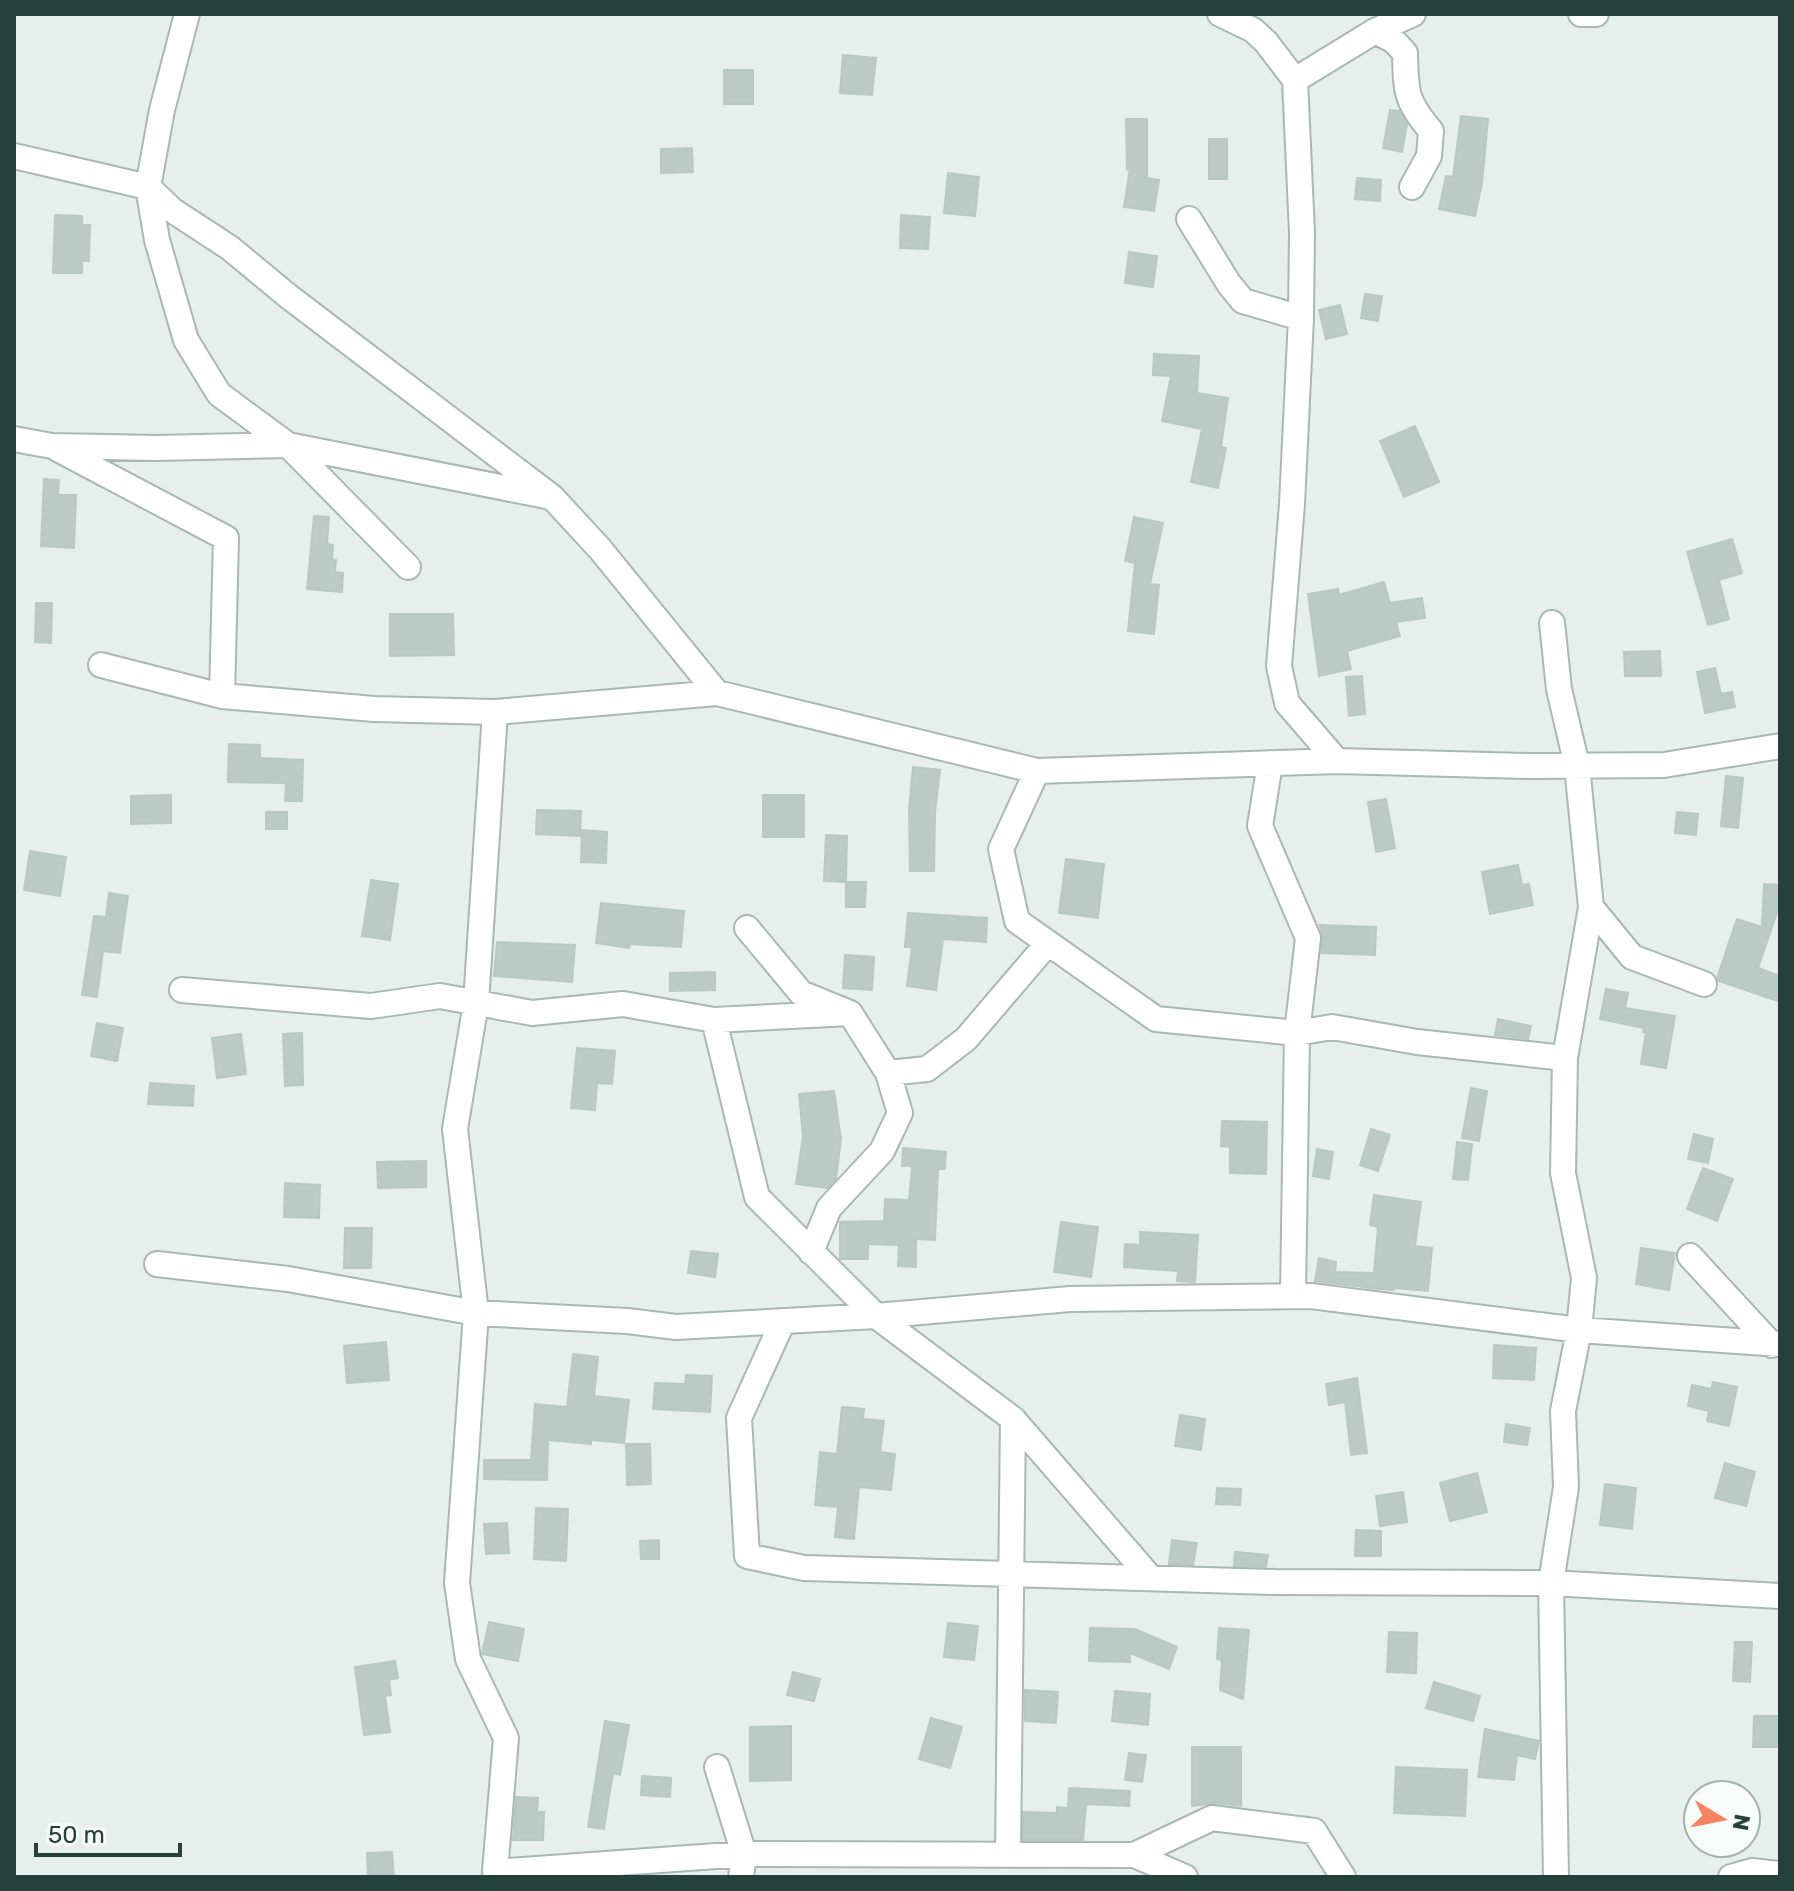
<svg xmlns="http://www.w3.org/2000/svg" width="1794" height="1891" font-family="Rubik,sans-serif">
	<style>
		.building { fill: #bbcac4; stroke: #b8c9c2; stroke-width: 2 }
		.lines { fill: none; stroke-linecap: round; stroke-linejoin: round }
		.minor-casing { stroke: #a8b8b2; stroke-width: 28 }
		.minor { stroke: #fff; stroke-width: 24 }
	</style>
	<rect width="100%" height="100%" fill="#e6efeb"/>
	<path class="building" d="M843 55 876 58 872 95 840 93Z
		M724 70H753V104H724Z
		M1390 110 1399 111 1407 124 1402 152 1383 148Z
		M1461 116 1488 119 1482 183 1475 216 1439 209 1446 176 1453 177Z
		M1126 119H1147V178L1159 180 1154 211 1124 207 1130 168 1127 169Z
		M1209 139H1227V179H1209Z
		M692 148 693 172 661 173V149Z
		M948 173 979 177 975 216 944 213Z
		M1357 178 1381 180 1380 201 1355 199Z
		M55 215 82 216V225H90L89 261H82V273H53Z
		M901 215 930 217 928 249 900 248Z
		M1129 252 1157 256 1153 287 1125 283Z
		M1365 294 1382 296 1378 321 1361 318Z
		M1340 305 1347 334 1326 339 1319 310Z
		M1154 354 1199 356 1197 393 1228 398 1221 447 1226 448 1218 488 1191 482 1202 429 1162 421 1171 376 1153 375Z
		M1415 426 1439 482 1404 497 1380 441Z
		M44 479 59 480 58 495H76L74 548 41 546Z
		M314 516 329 517 327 544 333 545 332 559 336 560 335 572 343 573 342 592 307 589Z
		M1134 517 1163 523 1150 584 1159 585 1154 634 1128 631 1135 563 1125 561Z
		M1732 539 1742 573 1719 580 1729 619 1708 625 1687 552Z
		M1384 582 1390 603 1422 598 1425 618 1396 622 1400 636 1347 651 1351 669 1319 676 1308 594 1338 589 1339 595Z
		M36 603H52L51 643 35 642Z
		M390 614H453L454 655 390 656Z
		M1660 651 1661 676H1625L1624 652Z
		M1715 668 1721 694 1732 692 1735 707 1705 713 1697 672Z
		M1362 676 1365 714 1349 716 1346 677Z
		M229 744 260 745V758L303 760 302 801H285L286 783 228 782Z
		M913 767 940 770 935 812 934 871H910L909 809Z
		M1726 776 1743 778 1738 828 1721 826Z
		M171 795V823L131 824V796Z
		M763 795H804V837H763Z
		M1386 799 1395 848 1376 852 1368 802Z
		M537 810 581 811 580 836 536 834Z
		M266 812H287V829H266Z
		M1677 812 1698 814 1696 835 1675 833Z
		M582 830 607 832 606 863 581 862Z
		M826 835 847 836 846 882 824 881Z
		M30 851 66 857 60 896 24 890Z
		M1066 859 1104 864 1098 918 1059 913Z
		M1518 865 1522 885 1529 884 1533 905 1490 914 1482 872Z
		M371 880 398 884 390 940 362 936Z
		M846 882H866L865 907H846Z
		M1764 884 1780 885V904L1758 968 1780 976V1002L1719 981 1717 978 1737 919 1762 927Z
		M109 893 128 896 120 953 103 951 97 997 82 995 94 916 106 917Z
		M601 903 684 911 681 947 630 944 629 948 596 943Z
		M908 913 987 918 986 942 943 939 936 990 907 986 912 947H905Z
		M1320 925 1376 927 1375 955 1321 953 1323 939Z
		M497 942 575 945 572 982 494 976Z
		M845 955 874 957 872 990 843 988Z
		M715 972V990L670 991V973Z
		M1606 989 1628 993 1625 1008 1675 1016 1666 1068 1641 1064 1646 1032H1643L1644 1028 1600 1019Z
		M1498 1019 1531 1026 1528 1039 1495 1035Z
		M97 1023 123 1028 117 1061 91 1056Z
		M302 1033 303 1085 285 1086 283 1034Z
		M241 1034 246 1074 217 1078 212 1038Z
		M577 1048 615 1051 612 1084 597 1083 595 1110 571 1108Z
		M150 1083 194 1086 193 1106 148 1104Z
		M1471 1088 1487 1091 1479 1141 1462 1138Z
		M834 1091 841 1139 836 1179 827 1188 796 1184 803 1136 799 1094Z
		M1222 1121 1267 1122 1266 1174 1230 1173V1147L1221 1146Z
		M1371 1129 1390 1135 1378 1171 1360 1165Z
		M1694 1134 1713 1139 1708 1163 1688 1159Z
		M1457 1142 1472 1144 1468 1180 1453 1179Z
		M903 1148 946 1152 945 1169H938L935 1240 916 1239V1267L898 1266 899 1245 868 1244V1259H840V1222L884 1221 885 1199 909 1200 912 1166H902Z
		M1317 1149 1333 1152 1329 1179 1313 1176Z
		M426 1161V1187L378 1188 377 1162Z
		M1703 1168 1733 1179 1717 1221 1687 1209Z
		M285 1183 320 1185 319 1218 284 1217Z
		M1374 1195 1421 1202 1415 1246 1432 1248 1428 1291 1394 1288V1290L1379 1289 1315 1281 1319 1258 1336 1262 1335 1272 1374 1273 1378 1227 1370 1225Z
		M1061 1222 1098 1227 1091 1277 1054 1272Z
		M345 1228H372L371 1268H344Z
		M1140 1232 1198 1235 1195 1282 1177 1281 1178 1271 1124 1267 1125 1244 1140 1245Z
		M1641 1248 1675 1253 1669 1290 1636 1284Z
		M691 1251 718 1254 715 1277 688 1273Z
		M386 1342 389 1380 347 1383 344 1346Z
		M1494 1345 1536 1348 1534 1380 1493 1378Z
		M573 1354 598 1357 594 1396 629 1400 624 1443 591 1440V1444L548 1440 547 1480 484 1479V1460H531L535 1404 567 1407Z
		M686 1375 712 1376 710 1412 653 1409 655 1383 685 1384Z
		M1357 1378 1367 1453 1351 1455 1345 1402 1329 1405 1326 1384Z
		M1713 1382 1737 1387 1729 1426 1707 1421 1709 1411 1688 1406 1692 1385 1711 1389Z
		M842 1407 864 1409 863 1419 884 1421 880 1452 895 1454 891 1490 859 1487 854 1539 835 1537 838 1507 815 1505 820 1452 837 1454Z
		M1180 1415 1205 1419 1201 1450 1175 1446Z
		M1506 1424 1530 1428 1527 1445 1504 1442Z
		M626 1444H650L651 1484 627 1485Z
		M1725 1463 1755 1472 1746 1506 1715 1498Z
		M1477 1473 1487 1512 1450 1521 1440 1483Z
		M1605 1484 1636 1488 1632 1529 1600 1525Z
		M1217 1488 1241 1489 1240 1505 1216 1504Z
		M1403 1492 1407 1522 1380 1526 1376 1496Z
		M536 1508 568 1509 566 1561 534 1559Z
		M507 1523 509 1553 486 1554 484 1524Z
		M1356 1530 1381 1531V1556H1355Z
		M659 1540V1559H641L640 1541Z
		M1172 1540 1197 1543 1193 1565 1169 1564Z
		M1235 1552 1268 1555 1266 1567 1234 1566Z
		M489 1622 524 1629 518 1661 482 1654Z
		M948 1623 978 1626 974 1660 944 1657Z
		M1090 1628 1135 1629 1177 1647 1169 1669 1130 1653V1662L1089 1661Z
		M1219 1628 1249 1630 1243 1699 1220 1690 1222 1660 1217 1659Z
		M1389 1632 1417 1633 1416 1673 1387 1672Z
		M1735 1642H1752L1750 1682 1733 1681Z
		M395 1661 398 1678 389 1680 391 1695 385 1696 390 1732 364 1735 355 1667Z
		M793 1672 820 1679 814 1701 787 1695Z
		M1434 1682 1480 1696 1473 1721 1426 1708Z
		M1025 1690 1058 1692 1056 1723 1025 1721Z
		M1115 1691 1150 1694 1148 1725 1112 1721Z
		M1754 1716H1780V1747H1753Z
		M931 1718 962 1727 950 1768 919 1759Z
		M605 1721 629 1725 620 1775 613 1773 604 1829 588 1827Z
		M791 1726V1780L750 1781V1727Z
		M1485 1729 1539 1741 1535 1759 1517 1755 1514 1780 1478 1777Z
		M1192 1747H1241V1806L1214 1803 1192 1806Z
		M1129 1753 1146 1755 1142 1782 1125 1780Z
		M1396 1767 1467 1770 1465 1816 1394 1813Z
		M642 1776 671 1778 670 1797 641 1795Z
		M1069 1788 1130 1791 1129 1806 1086 1804 1083 1840H1023V1812L1057 1813V1807L1068 1808Z
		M516 1797 538 1798 537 1812H544L543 1840H513Z
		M392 1852 394 1877H368L367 1853Z"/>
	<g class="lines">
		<defs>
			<path id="minor" d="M187 14 162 110 148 187 157 240 186 340 219 394 288 445 408 567
				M1220 14 1253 30 1266 42 1295 80 1302 233 1301 318 1292 504 1279 666 1287 703 1337 761
				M1581 14H1596
				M1375 31 1413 14
				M1295 80 1375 31 1394 41 1405 53C1406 92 1405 100 1431 131L1429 156 1412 187
				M14 156 148 187 172 210 230 248 288 296 552 497 600 549 717 693 1037 771 1337 761 1529 766 1664 765 1780 746
				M1189 219 1229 284 1243 301 1301 318
				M14 439 52 446 156 448 288 445 546 496
				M52 446 226 538 222 696 374 709 495 712
				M1552 623 1559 689 1577 766 1591 907 1565 1058 1563 1173 1584 1278 1579 1330 1563 1411 1566 1487 1551 1583 1556 1877
				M101 665 222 696
				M717 693 495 712 476 1003 455 1129 476 1313 457 1583 468 1659 506 1738 495 1872 744 1854 1134 1855 1185 1877
				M1270 763 1260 826 1308 938 1297 1033 1293 1296
				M1037 771 1001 849 1017 921 1156 1019 1297 1033 1332 1027 1417 1042 1565 1058
				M1591 907 1632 957 1704 984
				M747 928 801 993 850 1013 888 1073 900 1113 882 1151 829 1208 811 1252
				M182 990 371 1006 440 996 532 1013 623 1004 714 1020 850 1013
				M714 1020 757 1197 876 1316 1013 1419 1149 1576
				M888 1073 927 1069 966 1039 1048 943
				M1690 1256 1772 1345
				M157 1264 288 1279 476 1313 627 1321 676 1327 876 1316 1070 1299 1311 1296 1579 1330 1780 1344
				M783 1321 739 1418 747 1556 804 1568 1275 1582 1551 1583 1780 1596
				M717 1767 744 1854 741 1877
				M1008 1854 1013 1419
				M1134 1855 1212 1818 1314 1831 1343 1877
				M1731 1877 1752 1871 1780 1874"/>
		</defs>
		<use href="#minor" class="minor-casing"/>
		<use href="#minor" class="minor"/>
	</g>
	<rect width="1794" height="1891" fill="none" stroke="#24423a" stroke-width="32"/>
	<g transform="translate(1722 1819) rotate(100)"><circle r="38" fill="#f7fbf9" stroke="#a3b1ad" stroke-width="2"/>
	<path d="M0-6L14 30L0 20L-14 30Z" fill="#f4845f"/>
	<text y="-12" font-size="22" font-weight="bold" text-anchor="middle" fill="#24423a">N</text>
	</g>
	<path d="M36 1843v12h144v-12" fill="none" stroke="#24423a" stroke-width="4"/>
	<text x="48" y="1843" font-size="24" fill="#24423a" stroke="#f7fbf9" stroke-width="6" paint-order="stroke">50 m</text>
</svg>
